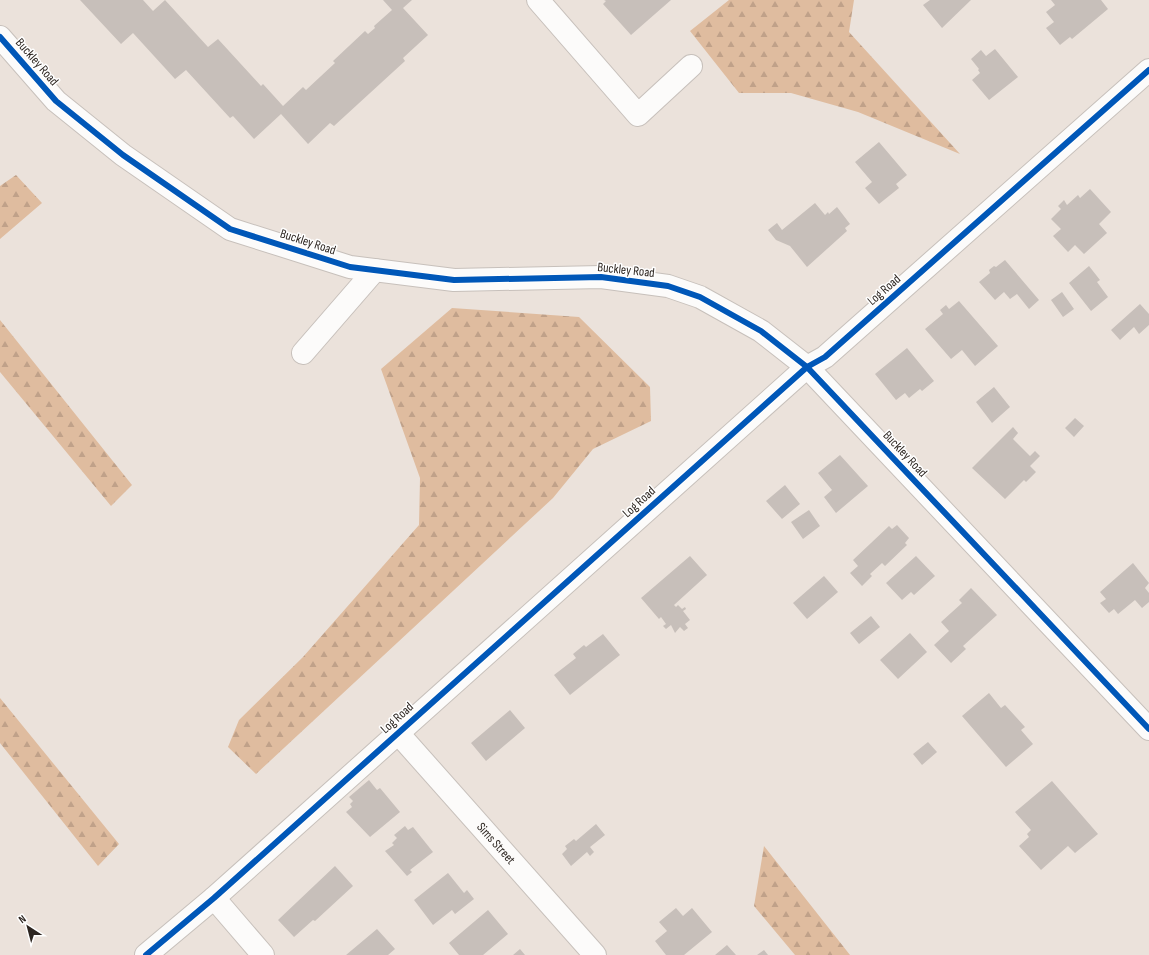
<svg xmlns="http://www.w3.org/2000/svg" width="1149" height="955" font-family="'Sofia Sans Condensed',sans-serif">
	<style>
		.forest { fill: url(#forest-firs) }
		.building { fill: #c7bfba }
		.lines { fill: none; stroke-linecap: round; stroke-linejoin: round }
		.minor-casing { stroke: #c7c0bb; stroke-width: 24 }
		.minor { stroke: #fcfbfa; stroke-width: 22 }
		.cycleway-casing { stroke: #fff; stroke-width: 8 }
		.cycleway { stroke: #0057b8; stroke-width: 6 }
		.labels { text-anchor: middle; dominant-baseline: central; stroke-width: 3; stroke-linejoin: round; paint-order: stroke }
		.street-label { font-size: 13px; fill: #2c2520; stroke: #fff }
	</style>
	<defs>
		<pattern id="forest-firs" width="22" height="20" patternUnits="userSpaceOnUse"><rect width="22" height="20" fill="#dfbc9f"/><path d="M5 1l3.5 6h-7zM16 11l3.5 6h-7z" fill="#c0a189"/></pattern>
	</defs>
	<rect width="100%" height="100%" fill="#ebe2db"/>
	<path class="forest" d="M729 0H854L849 32 960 154 858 112 791 93H739L690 31Z
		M16 175 42 203 0 239V186Z
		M452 308 579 317 650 387 651 421 593 449 553 498 256 774 228 747 239 720 303 657 419 525 420 478 381 369Z
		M0 320 132 485 111 506 0 372Z
		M0 698 119 844 98 866 0 743Z
		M764 846 850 955H795L754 906Z"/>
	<path class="building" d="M80 0H143L153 11 165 0 208 47 218 39 261 86 263 84 283 106 303 87 306 90 335 63 333 61 365 31 368 34 375 28 374 26 392 10 383 0H412L403 8 428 35 403 58 405 61 334 126 330 123 308 144 281 114 254 139 233 116 230 118 186 70 175 79 133 33 121 44Z
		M604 0H671L631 35 603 4 606 1Z
		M930 0H971L942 28 923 5Z
		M1051 0H1101L1108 9 1072 39 1070 37 1060 45 1046 28 1054 22 1046 12 1055 5Z
		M995 49 1018 77 989 100 972 80 980 73 978 70 979 69 971 59 981 50 986 56Z
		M879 142 907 175 896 184 899 188 879 204 865 188 872 182 855 162Z
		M1090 189 1111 212 1099 224 1107 233 1084 254 1075 245 1068 252 1053 236 1061 229 1051 219 1061 209 1058 206 1064 200 1067 205 1078 195 1080 198Z
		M815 203 825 215 828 212 829 214 837 207 850 224 845 228 847 231 807 267 790 246 776 240 768 230 777 223 782 230Z
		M1005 260 1039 300 1029 309 1017 294 1010 299 1004 292 995 300 979 282 990 273 989 270 994 266 996 267Z
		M1089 266 1100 280 1097 282 1108 297 1091 311 1069 283Z
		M1062 292 1074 309 1063 317 1051 300Z
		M959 301 998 346 975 366 962 350 951 359 925 329 943 314 940 310 946 305 949 309Z
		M1140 304 1149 314V325L1139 334 1134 327 1120 340 1111 330Z
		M907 348 934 381 922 391 920 389 909 398 905 393 896 400 875 374Z
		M994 387 1010 407 992 423 976 402Z
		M1075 418 1084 426 1074 437 1065 428Z
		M1013 427 1018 433 1013 439 1030 456 1035 451 1040 456 1030 466 1036 472 1026 482 1024 480 1005 499 972 468Z
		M840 455 868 486 836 513 824 497 832 490 818 473Z
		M785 485 800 504 782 519 766 501Z
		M809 510 820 526 803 539 791 522Z
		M897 525 909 538 905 543 907 545 885 566 882 563 870 574 872 576 862 586 850 573 858 566 853 560 889 526 892 529Z
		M690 556 707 575 674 605 676 607 678 605 682 609 685 607 686 609 683 611 690 620 685 624 688 628 684 631 680 627 675 633 671 625 666 629 663 626 666 624 661 617 659 619 641 598Z
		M916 556 935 576 914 595 911 592 902 600 886 583Z
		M1133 563 1149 583 1145 588 1149 593V602L1142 608 1135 600 1118 614 1114 609 1109 613 1100 603 1106 599 1100 592Z
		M824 576 838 592 807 619 793 603Z
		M971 588 997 615 963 646 966 649 951 663 934 645 949 631 941 622 962 603 959 600Z
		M871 616 880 627 859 644 850 633Z
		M910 633 927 652 898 679 880 660Z
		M603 634 620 655 570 695 554 675 576 658 573 654 584 645 586 647Z
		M989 693 1001 708 1005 705 1025 727 1021 730 1033 744 1006 767 962 716Z
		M510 710 525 728 486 761 471 743Z
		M928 742 937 752 922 765 913 754Z
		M369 780 377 790 380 788 400 812 370 837 346 812 352 807 350 804 353 801 349 797Z
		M1052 781 1098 834 1075 853 1068 846 1041 870 1019 846 1029 837 1027 834 1031 830 1015 812Z
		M596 824 605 835 590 847 594 852 590 856 587 852 571 866 562 854 567 849 565 846 574 839 576 841Z
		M405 826 408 830 413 827 433 852 410 870 412 872 407 876 385 851 394 845 392 843 397 838 394 835Z
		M335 866 353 886 315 921 313 920 294 937 278 920Z
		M448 873 464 893 467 890 474 899 455 914 452 910 433 925 414 900Z
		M676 908 683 916 692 908 712 932 684 955H666L655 941 667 931 659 922Z
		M488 910 508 934 483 955H459L449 943Z
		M377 929 395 949 388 955H346Z
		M727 945 736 955H715Z
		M520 949 525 955H513Z
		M764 950 768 955H757Z"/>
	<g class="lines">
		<defs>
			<g id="minor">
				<path d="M538 0 638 115 691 66"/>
				<path d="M0 37 56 101 123 155 230 229 350 267 454 280 601 277 668 286 700 297 761 331 807 367 1149 729"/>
				<path d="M303 353 375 270"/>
				<path id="s1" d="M397 732 595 955"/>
				<path d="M214 898 263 955"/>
				<path d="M146 955 214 898 807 367 825 357 1149 70"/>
			</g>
		</defs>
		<use href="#minor" class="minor-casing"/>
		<use href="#minor" class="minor"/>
		<defs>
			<path id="cycleway" d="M0 37 56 101 123 155 230 229 350 267 454 280 601 277 668 286 700 297 761 331 807 367 1149 729
				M146 955 214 898 807 367 825 357 1149 70"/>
		</defs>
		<use href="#cycleway" class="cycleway-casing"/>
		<use href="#cycleway" class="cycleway"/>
	</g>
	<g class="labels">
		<g class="street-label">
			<text transform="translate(37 62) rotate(49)">Buckley Road</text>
			<text transform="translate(308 242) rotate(18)">Buckley Road</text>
			<text transform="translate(626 270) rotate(6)">Buckley Road</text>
			<text transform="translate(884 290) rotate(-41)">Log Road</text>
			<text transform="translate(905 454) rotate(47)">Buckley Road</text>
			<text transform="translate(639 502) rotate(-42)">Log Road</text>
			<text transform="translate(397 718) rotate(-42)">Log Road</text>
			<text stroke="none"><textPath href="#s1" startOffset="149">Sims Street</textPath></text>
		</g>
	</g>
	<g transform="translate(28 927) rotate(324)" stroke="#ffffff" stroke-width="3" paint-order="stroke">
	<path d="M0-3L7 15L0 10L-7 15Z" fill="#2c2520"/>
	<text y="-6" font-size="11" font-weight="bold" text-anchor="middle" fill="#2c2520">N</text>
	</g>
</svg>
